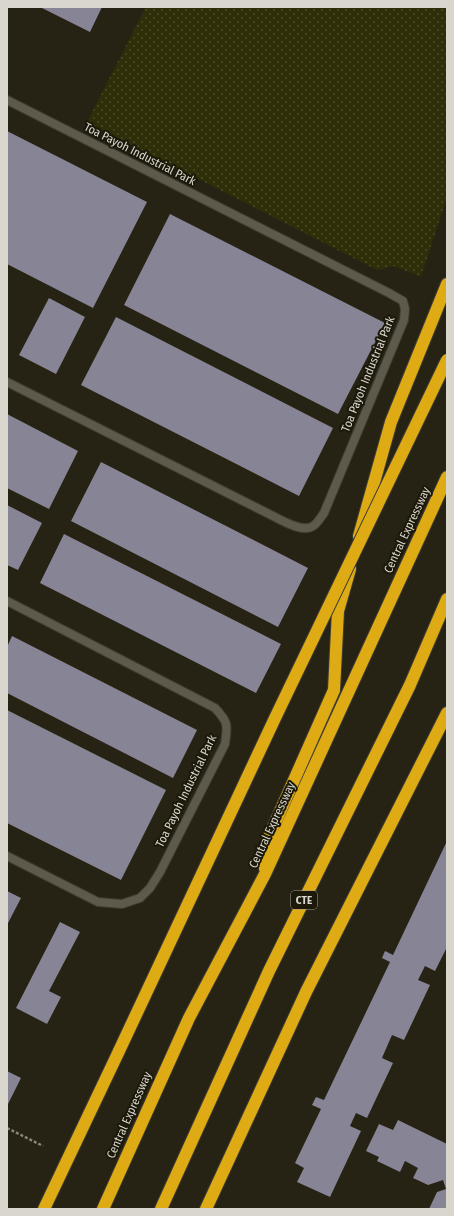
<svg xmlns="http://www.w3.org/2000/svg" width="454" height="1216" font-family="'Fira Sans Condensed',sans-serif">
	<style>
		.grass { fill: url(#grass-dots) }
		.building { fill: #878495 }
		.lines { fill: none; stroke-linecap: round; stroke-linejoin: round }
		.lane-casing { stroke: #3f3c33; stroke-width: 10 }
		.highway-casing { stroke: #3f3c33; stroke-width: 14 }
		.path { stroke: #878479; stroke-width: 2.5; stroke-dasharray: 3 2; stroke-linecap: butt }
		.lane { stroke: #5e5a4b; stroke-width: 8 }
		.highway { stroke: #deab15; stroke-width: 12 }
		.highway-bridge-casing { stroke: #3f3c33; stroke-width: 14; stroke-linecap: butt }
		.highway-bridge { stroke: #deab15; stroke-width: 12 }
		.labels { text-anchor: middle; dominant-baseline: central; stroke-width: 4; stroke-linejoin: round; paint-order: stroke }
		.shield { fill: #1c190b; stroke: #a09d93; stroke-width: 1 }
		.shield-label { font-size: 11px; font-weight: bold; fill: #d8d6cd }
		.street-label { font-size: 12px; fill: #d8d6cd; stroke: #1c190b }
	</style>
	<defs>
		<pattern id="grass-dots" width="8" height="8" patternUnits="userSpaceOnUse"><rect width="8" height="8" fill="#2e2f09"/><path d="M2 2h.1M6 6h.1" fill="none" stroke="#4c4c2c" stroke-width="1.8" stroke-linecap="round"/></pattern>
	</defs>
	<rect width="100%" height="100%" fill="#262214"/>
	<path class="grass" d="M146 7H447V197L421 277 394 266 377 270 87 122Z"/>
	<path class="building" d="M40 7H102L90 32Z
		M7 131 147 202 93 308 7 264Z
		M170 214 385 323 338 414 124 305Z
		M49 298 85 317 56 374 19 355Z
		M116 317 333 428 299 496 81 385Z
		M7 414 78 451 49 509 7 488Z
		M101 462 308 568 278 627 71 521Z
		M7 505 42 523 18 570 7 565Z
		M64 534 281 644 256 693 40 583Z
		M12 636 197 730 173 778 7 693V647Z
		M7 710 166 790 121 880 7 823Z
		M447 841V947L435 971 425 966 418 980 430 985 404 1040 392 1035 382 1058 393 1063 367 1118 356 1113 350 1126 361 1131 330 1197 297 1182 304 1168 295 1163 321 1109 312 1105 316 1097 324 1100 390 962 382 958 385 951 393 955Z
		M7 891 21 898 7 925Z
		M60 922 80 932 49 991 61 997 47 1024 16 1008Z
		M7 1071 21 1078 7 1106Z
		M398 1120 447 1144V1209H429L437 1192 446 1189 443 1180 428 1185 413 1178 418 1168 405 1161 400 1172 377 1161 379 1157 366 1151 379 1124 393 1130Z"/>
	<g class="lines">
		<defs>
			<path id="lane" d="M7 100 389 293 403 301 405 309 404 320 324 513C321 517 317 524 313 526 303 533 283 521 273 516L7 382
				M7 601 215 708C228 722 228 724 225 744L160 872 150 888 140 898 122 904 98 902 7 856"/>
			<path id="highway" d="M359 536 391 422 447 284
				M265 869V852L267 841 334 690 338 611 350 569
				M44 1209 119 1051
				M103 1209 189 1018 265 874 447 477
				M161 1209 269 971 410 685 447 599
				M206 1209 306 992 447 713"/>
		</defs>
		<use href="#lane" class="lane-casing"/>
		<use href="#highway" class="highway-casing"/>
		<path class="path" d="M7 1128 43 1146"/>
		<use href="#lane" class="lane"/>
		<use href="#highway" class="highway"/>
		<defs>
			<path id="highway-bridge" d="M119 1051 276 716 447 360"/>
		</defs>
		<use href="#highway-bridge" class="highway-bridge-casing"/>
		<use href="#highway-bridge" class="highway-bridge"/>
	</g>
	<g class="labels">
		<rect class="shield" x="291" y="891" width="26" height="18" rx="3"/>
		<g class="shield-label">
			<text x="304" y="900">CTE</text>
		</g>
		<g class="street-label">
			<text transform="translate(140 154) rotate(27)">Toa Payoh Industrial Park</text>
			<text transform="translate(368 374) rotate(-68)">Toa Payoh Industrial Park</text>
			<text transform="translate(407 530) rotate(-65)">Central Expressway</text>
			<text transform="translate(186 791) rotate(-64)">Toa Payoh Industrial Park</text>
			<text transform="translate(272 825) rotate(-65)">Central Expressway</text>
			<text transform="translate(129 1115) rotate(-66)">Central Expressway</text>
		</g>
	</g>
	<rect width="454" height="1216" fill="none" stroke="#d8d6cd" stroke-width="16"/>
</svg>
